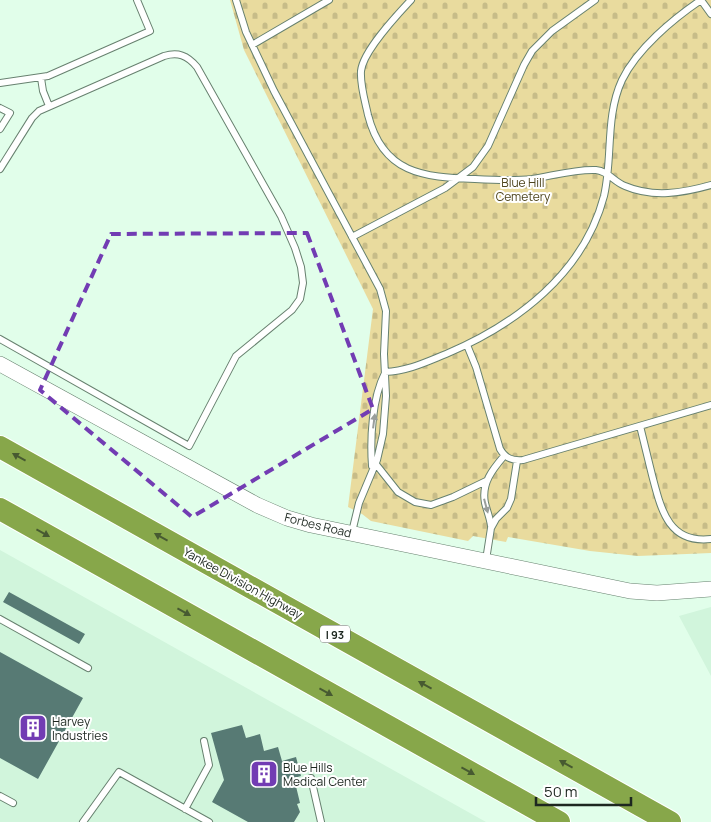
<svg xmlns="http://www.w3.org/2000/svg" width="711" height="822" font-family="Manrope,sans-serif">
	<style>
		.built { fill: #d1f5dc }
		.cemetery { fill: url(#cemetery-stones) }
		.building { fill: #577a74 }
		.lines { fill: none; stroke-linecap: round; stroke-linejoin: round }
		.service-casing { stroke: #67816f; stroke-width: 8 }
		.tertiary-casing { stroke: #67816f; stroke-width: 16 }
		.motorway-casing { stroke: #fff; stroke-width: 24 }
		.service { stroke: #fff; stroke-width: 6 }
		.tertiary { stroke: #fff; stroke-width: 15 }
		.motorway { stroke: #87a74a; stroke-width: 22 }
		.oneway { fill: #999e9b }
		.oneway2 { fill: #475a31 }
		.marked { fill: none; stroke: #723cb3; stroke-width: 4; stroke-dasharray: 10 6; stroke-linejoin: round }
		.labels { text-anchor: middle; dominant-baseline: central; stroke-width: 4; stroke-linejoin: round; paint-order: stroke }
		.shield { fill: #fff; stroke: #616863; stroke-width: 1 }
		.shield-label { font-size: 11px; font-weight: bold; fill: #1d2720 }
		.park-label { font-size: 12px; fill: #4e451d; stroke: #fff }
		.street-label { font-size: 12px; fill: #1d2720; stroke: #fff }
		.poi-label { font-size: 12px; fill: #1d2720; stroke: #fff; text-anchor: start }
	</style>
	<defs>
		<pattern id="cemetery-stones" width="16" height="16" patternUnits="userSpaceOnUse" patternTransform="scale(1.25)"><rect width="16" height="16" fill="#e9db9e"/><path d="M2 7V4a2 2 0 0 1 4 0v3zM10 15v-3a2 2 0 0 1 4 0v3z" fill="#c7bc88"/></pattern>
	</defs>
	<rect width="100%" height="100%" fill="#e1feea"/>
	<path class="built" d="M0 550 486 822H0Z
		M711 607V676L679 616Z"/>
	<path class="cemetery" d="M230 0H711V553L638 556 590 551 508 537 506 542 473 536 468 541 371 521 362 514 348 507 373 309 244 50Z"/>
	<path class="building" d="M9 592 85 634 79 644 3 602Z
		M0 652 83 698 38 779 0 758Z
		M242 725 246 738 260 734 264 751 278 747 282 761 296 757 301 776 294 778 300 803 297 804 300 812 294 822H248L212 802 224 780 211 733Z"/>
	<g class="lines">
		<defs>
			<path id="service" d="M236 0 246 32 274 91 380 289 386 311 384 354 386 396 383 434 377 460 359 503 352 532
				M411 0C397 15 363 51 361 71 360 85 365 101 368 115 383 174 423 177 475 179 494 180 513 181 532 179 552 176 575 169 596 170 608 171 614 182 625 186 653 198 683 193 711 185
				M252 45 329 0
				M41 78 43 91 49 106
				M0 83 48 76 150 31 137 0
				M0 108 10 113 0 129
				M0 169 32 118 39 111 164 56C178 52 187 55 197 67L281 216 295 248 301 267 303 283 300 299 292 310 236 356 189 446 0 339
				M352 237 445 188 473 167 488 146 524 65 532 51 552 31 595 0
				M467 345 476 367 500 449C505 458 512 461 523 460L711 405
				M385 372C408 371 426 362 446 354 517 324 584 273 604 196 613 157 605 117 622 80 637 49 673 19 701 0L711 14
				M640 426C644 442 648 459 652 475 661 509 668 544 711 539
				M375 463 398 492 415 502 431 505 453 497 486 481
				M372 466C370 439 372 398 385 373
				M491 526C490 518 487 511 485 503 481 483 493 469 504 456
				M486 560 491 528 496 519 507 508 511 499 517 461
				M0 619 88 668
				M311 778 321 822
				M0 796 13 803
				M185 809 209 765 204 741
				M83 822 119 772 209 822"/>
			<path id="tertiary" d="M0 364 257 505 287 518 311 525 630 591 657 593 711 589"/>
			<path id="motorway" d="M0 447 670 822
				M0 509 559 822"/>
		</defs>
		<use href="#service" class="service-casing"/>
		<use href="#tertiary" class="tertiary-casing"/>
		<use href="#motorway" class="motorway-casing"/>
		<use href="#service" class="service"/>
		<use href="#tertiary" class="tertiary"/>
		<use href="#motorway" class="motorway"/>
	</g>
	<defs><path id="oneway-solid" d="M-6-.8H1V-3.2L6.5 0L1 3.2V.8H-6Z" transform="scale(1.25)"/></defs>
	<g class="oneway">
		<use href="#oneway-solid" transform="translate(374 421) rotate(-83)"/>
		<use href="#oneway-solid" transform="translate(486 506) rotate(75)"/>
	</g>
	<g class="oneway2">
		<use href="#oneway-solid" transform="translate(19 457) rotate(-151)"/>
		<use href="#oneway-solid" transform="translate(43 533) rotate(29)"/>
		<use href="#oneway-solid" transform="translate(161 537) rotate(-151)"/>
		<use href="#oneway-solid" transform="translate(184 612) rotate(29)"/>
		<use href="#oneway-solid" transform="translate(425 685) rotate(-151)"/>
		<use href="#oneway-solid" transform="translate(326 692) rotate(29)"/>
		<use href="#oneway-solid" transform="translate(566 764) rotate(-151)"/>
		<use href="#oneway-solid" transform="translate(468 771) rotate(29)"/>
	</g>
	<path class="marked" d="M307 233 373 409 192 517 40 390 111 234Z"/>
	<defs>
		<symbol id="building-square" viewBox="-11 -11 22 22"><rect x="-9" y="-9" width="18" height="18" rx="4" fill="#723cb3" stroke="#fff"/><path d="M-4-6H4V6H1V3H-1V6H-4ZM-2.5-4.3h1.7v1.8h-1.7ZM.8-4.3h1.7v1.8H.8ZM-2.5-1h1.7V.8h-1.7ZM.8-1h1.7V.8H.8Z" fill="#fff"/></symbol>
	</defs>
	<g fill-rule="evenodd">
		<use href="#building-square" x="17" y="712" width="32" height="32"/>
		<use href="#building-square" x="248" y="758" width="32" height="32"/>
	</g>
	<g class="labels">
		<rect class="shield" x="320" y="625.5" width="30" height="17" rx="4"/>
		<g class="shield-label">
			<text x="335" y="634">I 93</text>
		</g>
		<g class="park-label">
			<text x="523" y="182">Blue Hill<tspan x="523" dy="14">Cemetery</tspan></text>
		</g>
		<g class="street-label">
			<text transform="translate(318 525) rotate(14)">Forbes Road</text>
			<text transform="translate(243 583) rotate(29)">Yankee Division Highway</text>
		</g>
		<g class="poi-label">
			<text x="52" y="721">Harvey<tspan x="52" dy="14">Industries</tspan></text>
			<text x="283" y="767">Blue Hills<tspan x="283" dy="14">Medical Center</tspan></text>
		</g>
	</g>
	<path d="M536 797v8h95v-8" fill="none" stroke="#1d2720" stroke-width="2.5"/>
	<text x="544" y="797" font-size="15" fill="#1d2720" stroke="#ffffff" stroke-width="4" paint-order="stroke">50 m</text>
</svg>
